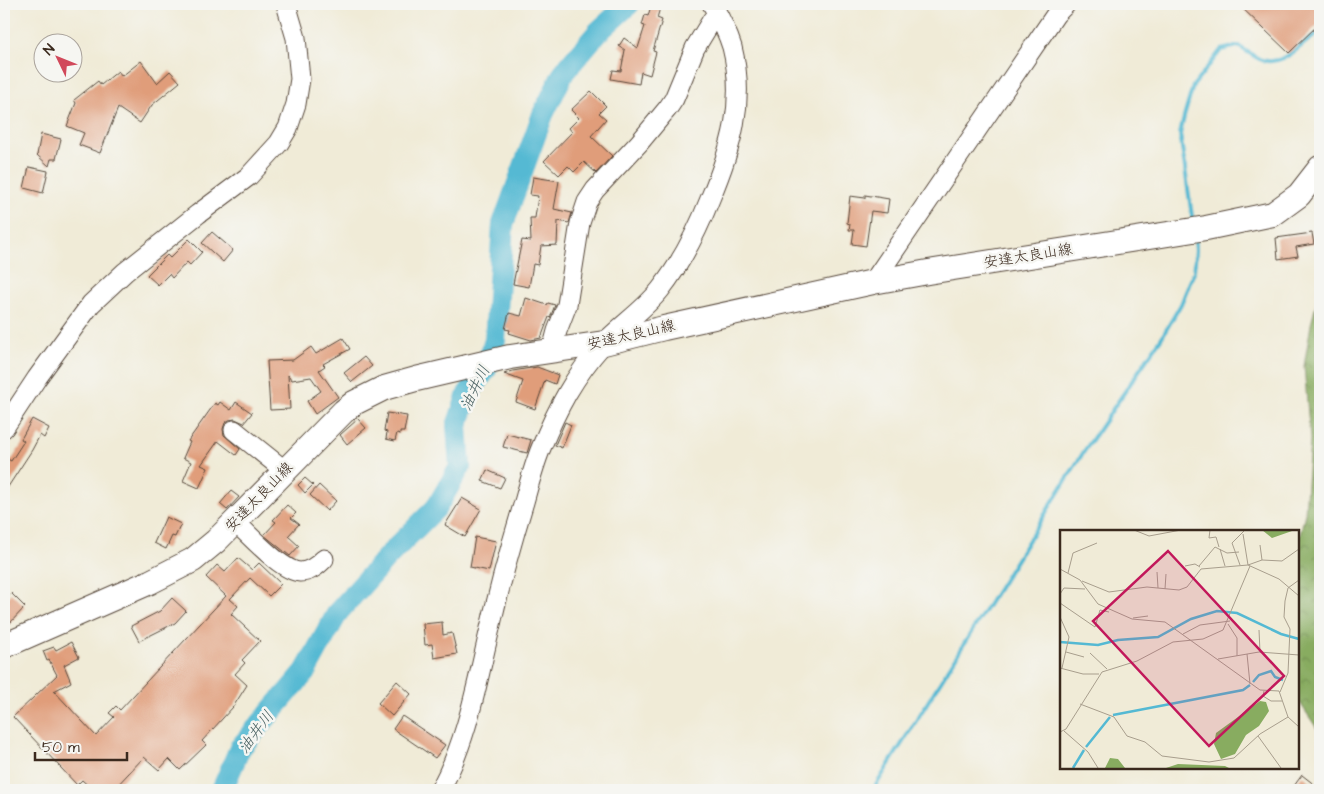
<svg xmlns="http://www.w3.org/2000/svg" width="1324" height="794" font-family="'Architects Daughter','Klee One',sans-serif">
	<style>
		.forest { fill: url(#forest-crowns); stroke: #626b3f }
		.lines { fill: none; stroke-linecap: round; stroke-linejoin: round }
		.stream { stroke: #54b9d3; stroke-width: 4 }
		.river { stroke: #54b9d3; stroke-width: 22 }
		.building { fill: #e09d7a }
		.minor-casing { stroke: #56473a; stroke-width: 21 }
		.major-casing { stroke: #56473a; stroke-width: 26 }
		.minor { stroke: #fff; stroke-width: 19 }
		.major { stroke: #fff; stroke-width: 24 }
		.labels { text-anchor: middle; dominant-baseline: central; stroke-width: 5; stroke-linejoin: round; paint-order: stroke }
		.street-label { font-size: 15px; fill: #3b2a1e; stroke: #f6f6f2 }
		.water-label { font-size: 16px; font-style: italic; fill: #445c5d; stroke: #f6f6f2 }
		.inset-river { fill: none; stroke: #54b9d3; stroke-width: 2.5 }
		.inset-road { fill: none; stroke: #a89e8d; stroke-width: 1 }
		.view { fill: #c2185b; fill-opacity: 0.15; stroke: #c2185b; stroke-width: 2.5 }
		.inset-edge { fill: none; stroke: #3b2a1e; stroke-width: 2.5 }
	</style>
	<defs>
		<pattern id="forest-crowns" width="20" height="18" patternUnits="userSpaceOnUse" patternTransform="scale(1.25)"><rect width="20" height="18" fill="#88ac60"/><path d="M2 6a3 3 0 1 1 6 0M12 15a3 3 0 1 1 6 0" fill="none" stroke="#708c4f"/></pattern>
	</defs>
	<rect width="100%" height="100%" fill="#f6f6f2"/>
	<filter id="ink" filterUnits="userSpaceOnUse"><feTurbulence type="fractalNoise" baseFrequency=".02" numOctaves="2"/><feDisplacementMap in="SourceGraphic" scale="10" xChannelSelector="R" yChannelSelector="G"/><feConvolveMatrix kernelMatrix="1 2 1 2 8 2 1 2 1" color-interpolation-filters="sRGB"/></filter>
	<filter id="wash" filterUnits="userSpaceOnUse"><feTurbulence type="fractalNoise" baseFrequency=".0096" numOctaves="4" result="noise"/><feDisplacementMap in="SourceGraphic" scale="20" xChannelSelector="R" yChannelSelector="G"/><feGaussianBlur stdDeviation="1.12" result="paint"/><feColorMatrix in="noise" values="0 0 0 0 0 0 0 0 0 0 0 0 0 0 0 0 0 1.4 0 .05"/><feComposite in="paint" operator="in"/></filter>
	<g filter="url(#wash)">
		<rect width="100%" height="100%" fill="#f0ebd7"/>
		<path class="forest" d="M1320 290V733L1298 700V544L1305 513 1310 439 1304 366 1311 324Z"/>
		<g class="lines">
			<path class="stream" d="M1193 223 1180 134 1184 117 1193 86 1221 50 1238 46C1245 50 1254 57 1262 60 1286 67 1301 42 1320 33
				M873 790 1083 453 1162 337 1181 304 1194 272 1196 250 1195 237"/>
			<path class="river" d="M222 790 240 748 305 672 338 612 388 556 436 508 460 467 457 426 468 394 486 369 495 340 503 224 543 114 564 72 598 32 629 4"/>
		</g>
		<g id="blocks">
			<path class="building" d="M1238 4H1320V23L1289 53Z
				M651 6 660 8 657 18 662 20 653 51 656 52 650 75 641 72 639 84 611 79 613 70 621 71 625 50 619 46 624 38 638 48 645 26 642 25 645 15 648 16Z
				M141 61 157 83 170 71 180 82 152 105 140 123 118 108 100 153 79 145 84 133 67 126 76 103 74 100 98 81 101 85 118 71 122 76Z
				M591 91 606 106 599 113 606 119 591 136 612 156 596 173 584 162 574 172 568 166 559 175 544 161 572 132 569 128 579 118 571 110Z
				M41 134 61 139 56 159H51L49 166 37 155Z
				M29 167 48 171 43 193 24 188Z
				M533 177 559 181 554 209 572 213 569 223 558 221 557 245 541 246 538 265 533 264 529 287 513 284 522 240 531 241 530 218H535L538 196 530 195Z
				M865 195 889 199 887 213 871 211 866 246 852 244 854 230H849L850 224 847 223 850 196 865 198Z
				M212 232 233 250 223 262 202 243Z
				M1312 233 1314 244 1296 247 1298 256 1278 259 1276 238Z
				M189 239 202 252 190 265 187 262 172 278 169 274 158 285 147 275 167 255 170 258Z
				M526 298 547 305 548 303 555 305 550 318 549 317 541 338 531 340 509 333 510 330 505 329 509 313 521 316Z
				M343 338 350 349 323 364 325 366 319 370 338 397 315 414 307 401 321 391 311 377 292 380 288 375 290 409 270 410 267 361 293 360 311 347 316 354Z
				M364 357 372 366 352 382 344 373Z
				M537 367 558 375 555 384 545 380 535 409 516 402 523 381 504 374 513 371Z
				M220 402 231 410 236 402 252 413 244 423 235 419 229 420 225 423 223 429 224 435 240 449 236 455 218 441 201 465 208 468 199 488 183 481 191 462 183 458 190 442 188 441 215 403 218 405Z
				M387 413 407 416 404 432H400V434L397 433 395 441 386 439 387 432 384 431Z
				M32 419 49 428 44 438 40 435 32 450 4 493V457L11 461 24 441 21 439Z
				M358 419 366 428 347 444 340 435Z
				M565 422 571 425 562 448 555 445Z
				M507 434 531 440 527 453 503 447Z
				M487 470 505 478 500 488 482 481Z
				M305 478 313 485 305 493 298 485Z
				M319 485 336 501 327 511 310 495Z
				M231 491 239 497 227 510 220 504Z
				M462 498 481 509 465 537 445 525Z
				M287 505 296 513 291 518 299 524 288 536 299 546 290 556 264 535 276 522 273 520Z
				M166 517 181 524 175 537 172 536 166 549 154 543Z
				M475 537 496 541 489 571 470 567Z
				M238 558 252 570 259 563 281 584 269 596 250 578 230 599 238 606 231 614 260 641 242 660 245 663 235 674 247 685 233 707 202 741 206 745 180 770 169 759 159 770 144 757 113 790H93L82 780 77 785 13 717 57 675 49 660 47 661 43 651 54 647 56 650 71 642 79 657 64 665 71 682 54 691 96 736 114 717 109 713 116 706 120 710 226 596 206 577 217 565 225 572Z
				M11 593 25 607 9 624 4 619V601Z
				M172 598 186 611 175 623 139 641 131 626 160 611Z
				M442 622 443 635 452 633 457 654 434 658 432 644 425 645 423 624Z
				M397 681 411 694 392 716 378 703Z
				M402 716 445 745 435 758 393 729Z
				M1302 775 1320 789V790H1291Z"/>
		</g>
	</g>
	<g filter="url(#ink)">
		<use href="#blocks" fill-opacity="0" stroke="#56473a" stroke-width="1"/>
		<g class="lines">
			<defs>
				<path id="minor" d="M873 282 1056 14 1066 4
					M552 350 557 331 567 305 580 223 587 202 595 190 639 143 668 108 674 99 695 48 712 20 718 16
					M4 428 37 378 91 304 125 272 198 214 249 176 279 143 288 128 296 104 300 79 296 38 286 4
					M234 430 284 470
					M235 522C250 535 281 571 300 572 310 572 317 566 324 559
					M440 790C464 746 474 698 485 650 496 600 509 551 524 502 529 484 534 465 541 448 557 409 574 376 603 344 621 325 643 311 660 290 682 262 697 232 710 199 731 149 746 102 732 47 728 34 719 16 712 4"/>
				<path id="major" d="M4 646 150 582 193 560 216 541 344 411 354 403 384 388 416 379 510 357 604 343 664 328 873 282 928 272 1206 228 1273 214 1299 195 1320 168"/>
			</defs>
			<use href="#minor" class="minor-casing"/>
			<use href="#major" class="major-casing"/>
			<use href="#minor" class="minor"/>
			<use href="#major" class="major"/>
		</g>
	</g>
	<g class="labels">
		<g class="street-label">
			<text transform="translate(1028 256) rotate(-9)">安達太良山線</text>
			<text transform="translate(631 335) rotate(-13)">安達太良山線</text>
			<text transform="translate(259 497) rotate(-46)">安達太良山線</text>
		</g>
		<g class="water-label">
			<text transform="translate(475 388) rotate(-64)">油井川</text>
			<text transform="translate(256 732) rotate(-53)">油井川</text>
		</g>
	</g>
	<g transform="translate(1060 530)">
		<rect width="239" height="239" fill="#f0ebd7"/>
		<path d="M202 0H232V1L212 8ZM200 171 206 172 209 181 199 196 186 205 175 224 161 229 154 214 156 203ZM50 228 58 229 65 238H45ZM118 234 165 236 169 238H106Z" fill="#88ac60"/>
		<path class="inset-river" d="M0 112 38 115 58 110 98 107 131 89 157 81 177 83 221 104 239 109M193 152 199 145 211 141 215 147 223 150M53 185 183 160 190 155M26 217 50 187M13 238 24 220"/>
		<path class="inset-road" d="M74 0 89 6 121 0M80 0H106M150 0 149 8 156 7 159 17M183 4 188 35 219 49 239 66M200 15 202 30M160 19 165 36M180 35 172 13 185 0M125 36 135 34 140 37M139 36 155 17 167 23 179 22M0 39 20 50 38 74 72 89 105 92 200 160 219 161 228 187 239 197M97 42 98 58M8 43 13 23 37 13M22 51 49 62 87 57 119 60 127 57 141 39 188 35 202 30 222 31 239 19M105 59 106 44M0 64 4 58 25 59M0 73 35 97 40 80 49 82M0 87 9 107 2 138M73 88 88 86M168 94 177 108V126M199 100 200 122M123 104 140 95 170 91M6 122 24 127M30 123 47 139M187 124 190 154M158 129 199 122 239 125M0 138 23 144H39M204 161 203 166 211 171H222M220 162 228 143 230 99 224 87 225 71 228 58 239 50M20 174 54 187 67 206 85 212 102 226 149 232 174 228 200 204 228 187M4 201 28 222 38 238M0 202 6 199 42 142 77 131 113 112 143 109 163 100 190 36M198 206 221 238"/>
		<path class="view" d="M108 21 224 146 149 216 33 91Z"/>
		<rect width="239" height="239" class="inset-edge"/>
	</g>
	<rect width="1324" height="794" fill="none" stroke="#f6f6f2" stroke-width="20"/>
	<g transform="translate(58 58) rotate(313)"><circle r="24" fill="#f6f6f2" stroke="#aba49d"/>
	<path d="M0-4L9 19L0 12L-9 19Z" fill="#d1495b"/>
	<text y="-8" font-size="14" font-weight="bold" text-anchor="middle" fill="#3b2a1e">N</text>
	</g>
	<path d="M35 752v8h92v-8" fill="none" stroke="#3b2a1e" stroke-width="2.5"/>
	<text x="42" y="752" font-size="15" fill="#3b2a1e" stroke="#f6f6f2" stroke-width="4" paint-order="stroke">50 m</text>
</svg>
